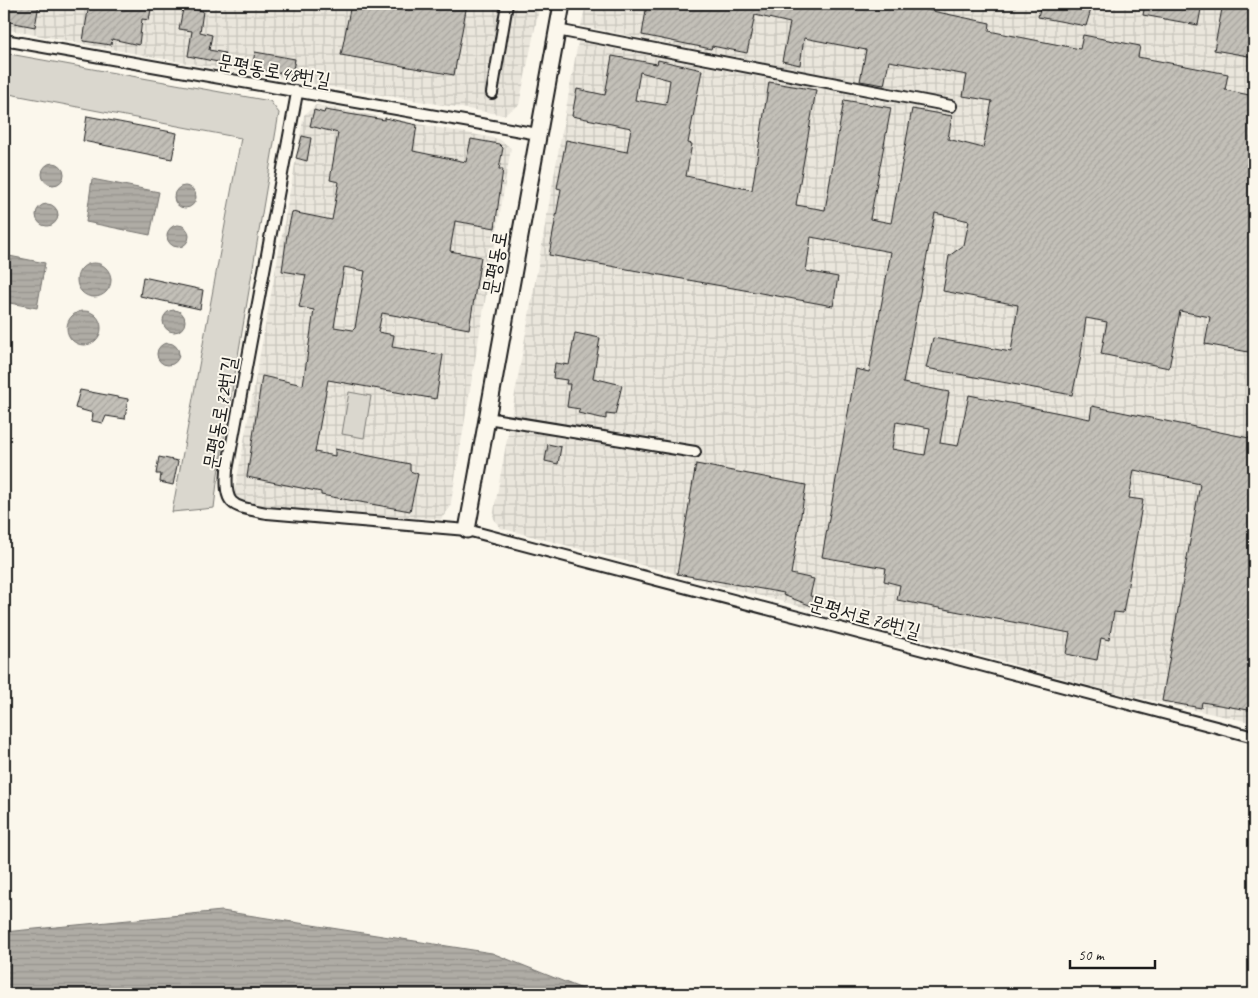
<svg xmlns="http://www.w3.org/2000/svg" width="1258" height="998" font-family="Caveat,'Poor Story',sans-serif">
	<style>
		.industrial { fill: url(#industrial-grid) }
		.grass { fill: #dad7ce; stroke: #7b7a75 }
		.water { fill: url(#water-rules); stroke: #74726e }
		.building { fill: url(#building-hatch); stroke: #1c1c1c; fill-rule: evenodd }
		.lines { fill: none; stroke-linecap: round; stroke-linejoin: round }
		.minor-casing { stroke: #1c1c1c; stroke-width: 14 }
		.secondary-casing { stroke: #1c1c1c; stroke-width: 19 }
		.minor { stroke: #fbf7ec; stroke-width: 10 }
		.secondary { stroke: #fbf7ec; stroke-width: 15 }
		.labels { text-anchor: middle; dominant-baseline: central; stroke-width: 4; stroke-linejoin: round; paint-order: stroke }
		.street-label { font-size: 20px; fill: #1c1c1c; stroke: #fbf7ec }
	</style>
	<defs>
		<pattern id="industrial-grid" width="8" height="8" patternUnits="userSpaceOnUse" patternTransform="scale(1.25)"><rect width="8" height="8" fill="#eae6dc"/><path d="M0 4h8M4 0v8" fill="none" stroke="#c8c5bc"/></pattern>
		<pattern id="water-rules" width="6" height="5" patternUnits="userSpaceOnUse" patternTransform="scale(1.25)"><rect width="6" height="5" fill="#afaca5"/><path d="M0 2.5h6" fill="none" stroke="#96938d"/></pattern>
		<pattern id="building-hatch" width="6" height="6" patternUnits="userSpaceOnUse" patternTransform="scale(1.25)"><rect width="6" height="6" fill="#c3c0b8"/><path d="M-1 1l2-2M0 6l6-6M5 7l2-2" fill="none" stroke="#a7a49e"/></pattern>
	</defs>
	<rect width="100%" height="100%" fill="#fbf7ec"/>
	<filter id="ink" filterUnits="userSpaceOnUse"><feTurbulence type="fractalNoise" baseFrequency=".02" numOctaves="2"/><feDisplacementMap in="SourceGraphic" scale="10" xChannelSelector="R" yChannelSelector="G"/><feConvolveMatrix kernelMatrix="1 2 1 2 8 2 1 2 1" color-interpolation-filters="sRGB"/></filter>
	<g filter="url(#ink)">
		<path class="industrial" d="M4 4H540L519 105 504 115 186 63 4 29Z
			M586 4H1254V723L1117 693 864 623 500 528 493 517 578 42 954 114 957 101 581 26Z
			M316 105 499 139 511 148 450 508 441 519 277 508 243 504 234 495 304 115Z"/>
		<path class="grass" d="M4 53 270 101 279 113 218 474 214 508 172 512 241 138 4 93Z
			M349 392 371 396 364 438 342 434Z"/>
		<path class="water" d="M42 174a11 11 0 1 1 22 0a11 11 0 1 1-22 0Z
			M92 179 159 192 150 235 86 222Z
			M174 197a11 11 0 1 1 22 0a11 11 0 1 1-22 0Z
			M36 215a11 11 0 1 1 22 0a11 11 0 1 1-22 0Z
			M167 236a11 11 0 1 1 22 0a11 11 0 1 1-22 0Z
			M4 255 45 263 37 308 4 302Z
			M77 280a17 17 0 1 1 34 0a17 17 0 1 1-34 0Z
			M163 321a11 11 0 1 1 22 0a11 11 0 1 1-22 0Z
			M67 328a17 17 0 1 1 34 0a17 17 0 1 1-34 0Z
			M157 354a11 11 0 1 1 22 0a11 11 0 1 1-22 0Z
			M222 911 492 953 595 994H4V932Z"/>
		<path class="building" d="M7 4H39L35 27 4 21Z
			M89 4H152L149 20 142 19 139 45 112 39 111 45 83 41Z
			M184 4H194L193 9 203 11 200 32 212 35 209 50 225 53 223 63 188 56 192 31 179 29Z
			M351 4H467L454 75 341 55Z
			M647 4H899L990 23 989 31 1080 49 1083 35 1140 46 1138 57 1228 74 1225 90 1254 96V353L1205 344 1210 317 1180 311 1169 368 1101 354 1107 322 1086 318 1080 361 1072 395 926 368 933 338 1011 352 1018 305 943 291 949 256 964 245 969 221 935 213 903 383 949 392 940 443 958 446 969 395 1090 419 1092 406 1254 439V658L1251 675H1254V711L1202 702 1201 708 1162 701 1200 484 1134 470 1129 498 1143 500 1123 613 1114 612 1109 640 1101 638 1097 660 1066 654 1070 633 897 600 900 585 884 581 886 568 822 557 856 369 869 372 891 252 811 237 806 271 838 277 833 306 549 255 561 189 557 188 566 140 627 152 631 128 572 116 577 89 605 95 612 56 657 64 658 60 702 70 688 143 692 144 686 176 752 190 769 82 816 90 796 205 825 210 844 100 891 108 870 219 891 223 912 109 952 116 948 139 983 148 992 101 963 96 967 75 889 61 884 85 860 81 866 50 804 38 800 65 782 61 790 23 755 15 747 53 712 46 711 49 642 35ZM640 72 670 80 666 105 635 100ZM896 422 930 428 925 455 892 449Z
			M1041 4H1083L1092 6 1086 26 1038 17Z
			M1145 4H1202L1198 25 1143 15Z
			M1223 4H1254V57L1214 50Z
			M255 52 295 59 292 75 252 68Z
			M314 110 324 113 325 110 385 120V118L417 125 413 151 466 162 471 139 499 144 503 148 499 169H503L495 228 455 221 450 251 481 257 469 329 382 313 378 332 394 335 392 347 443 355 436 399 328 380 315 452 335 456V449L410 464V471L418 474 410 511 321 495V492L247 477 262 376 303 385 314 310 299 307 306 275 282 271 287 235 292 212 332 220 339 182 330 180 338 133 310 126ZM344 267 365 271 355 328 353 330 334 327Z
			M87 116 177 133 172 159 83 141Z
			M302 136 311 138 307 161 296 158Z
			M143 277 203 290 200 309 140 296Z
			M575 333 600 338 593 378 622 385 615 415 606 414V419L578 413 580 409 567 407 570 384H566L567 380 553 378 555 363 569 365Z
			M80 390 128 399 125 419 106 416 103 423 92 421 93 413 75 408Z
			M548 444 561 447 558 464 545 461Z
			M159 457 178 461 173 485 160 482 161 474H156Z
			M696 464 806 485 791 574 814 579 810 596 814 597 812 606 783 595 784 593 677 574Z"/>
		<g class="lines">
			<defs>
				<path id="minor" d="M557 30 951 106
					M4 40 538 134
					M297 93 227 470C224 508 233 506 267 513L467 530 1254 737
					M492 93 507 4
					M487 418 695 452"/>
				<path id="secondary" d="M467 530 562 4"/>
			</defs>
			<use href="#minor" class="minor-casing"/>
			<use href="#secondary" class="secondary-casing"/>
			<use href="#minor" class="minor"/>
			<use href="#secondary" class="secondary"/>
		</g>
	</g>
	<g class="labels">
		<g class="street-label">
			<text transform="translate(274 71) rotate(10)">문평동로48번길</text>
			<text transform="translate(495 263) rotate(-80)">문평동로</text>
			<text transform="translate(220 413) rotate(-80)">문평동로72번길</text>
			<text transform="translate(865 617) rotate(15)">문평서로76번길</text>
		</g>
	</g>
	<rect width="1258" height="998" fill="none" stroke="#fbf7ec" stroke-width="20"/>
	<rect x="10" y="10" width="1238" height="978" fill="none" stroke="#1c1c1c" stroke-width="2" filter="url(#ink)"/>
	<path d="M1070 960v8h85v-8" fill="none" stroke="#1c1c1c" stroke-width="2.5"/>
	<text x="1078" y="960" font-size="15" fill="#1c1c1c" stroke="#fbf7ec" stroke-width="4" paint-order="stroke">50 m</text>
</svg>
